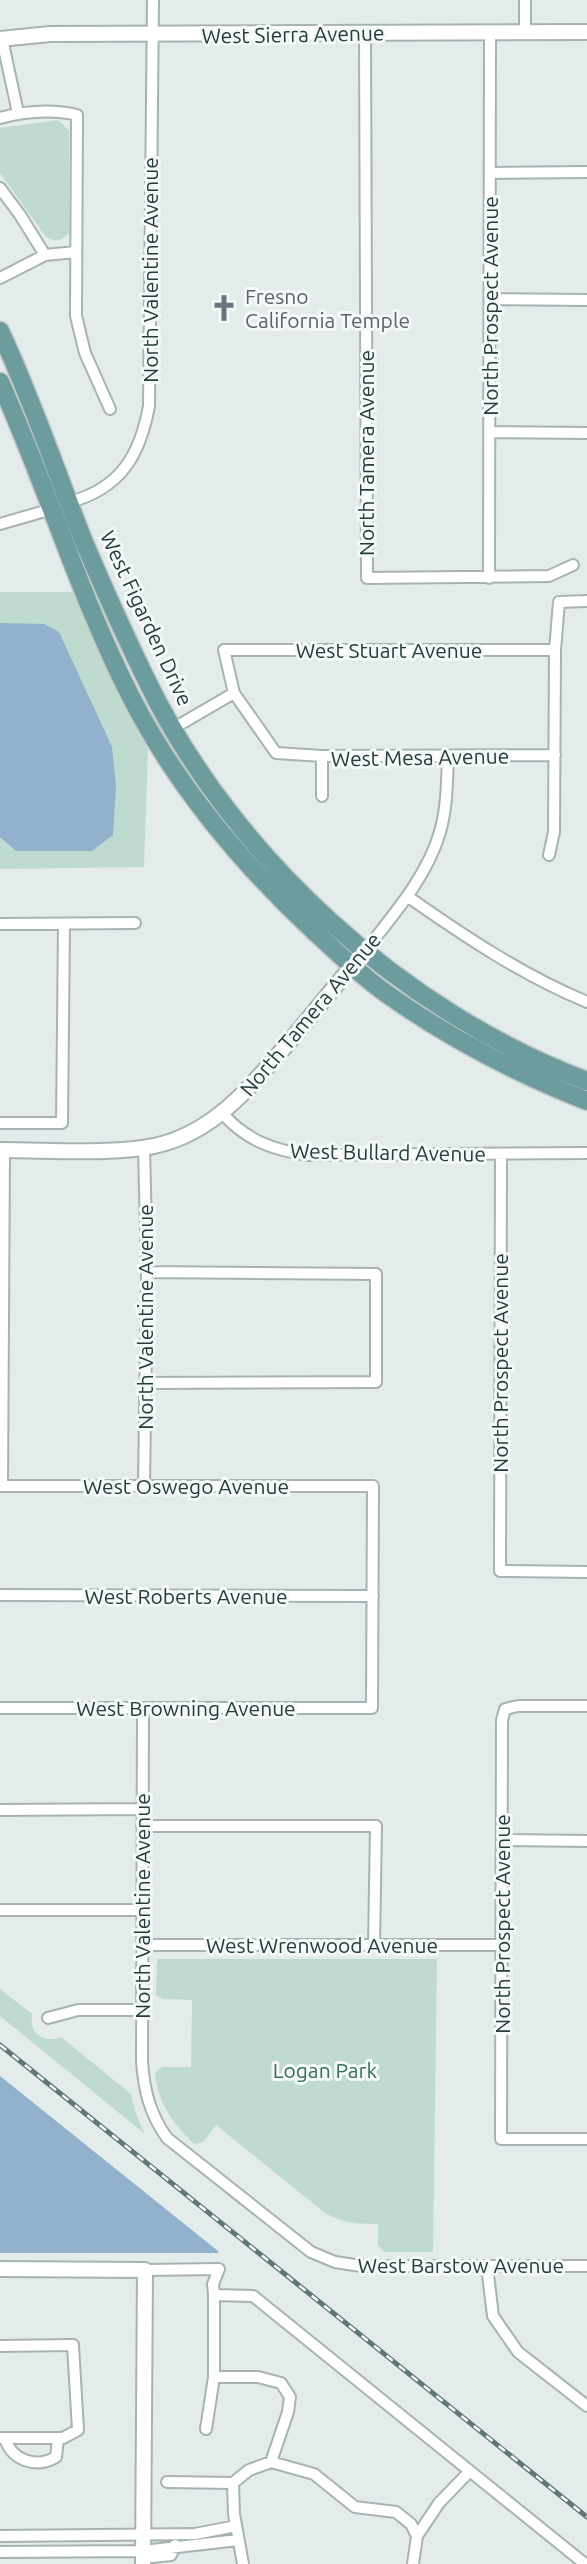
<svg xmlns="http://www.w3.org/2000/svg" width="587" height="2564" font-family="Ubuntu,sans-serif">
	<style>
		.green { fill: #bfdbcf }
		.water { fill: #91b1cc }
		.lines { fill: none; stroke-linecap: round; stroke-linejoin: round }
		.minor-casing { stroke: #a7b3b3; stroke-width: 14 }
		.tertiary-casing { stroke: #a7b3b3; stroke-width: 18 }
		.primary-casing { stroke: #c2c8c8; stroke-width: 21 }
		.minor { stroke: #fff; stroke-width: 10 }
		.tertiary { stroke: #fff; stroke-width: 14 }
		.primary { stroke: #6d9c9e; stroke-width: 18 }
		.rail-casing { stroke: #607777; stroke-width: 5 }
		.rail { stroke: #f4f9f8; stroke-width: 2.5; stroke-dasharray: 8; stroke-linecap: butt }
		.labels { text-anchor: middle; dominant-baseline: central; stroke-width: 6; stroke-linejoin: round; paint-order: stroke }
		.street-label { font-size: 21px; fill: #253b3c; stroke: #f4f9f8 }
		.worship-label { font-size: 21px; fill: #5b616d; stroke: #f4f9f8; text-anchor: start }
		.park-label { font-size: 21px; fill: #336f5c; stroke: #f4f9f8 }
	</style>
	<rect width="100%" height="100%" fill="#e4eceb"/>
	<path class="green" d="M58 120 69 130V233C60 242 57 242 46 237L0 173V128Z
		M0 592H73L107 671 148 749 144 867 0 869Z
		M157 1959H437L433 2252H384L378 2245V2224C358 2224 343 2223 325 2213L216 2125 203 2142 194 2144C173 2123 158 2104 155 2073L162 2067H191L192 2000 163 1999 156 1995Z
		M0 1989 32 2014C29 2033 43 2044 61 2037L131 2094 136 2114 145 2134 0 2016Z"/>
	<path class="water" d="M0 623 44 624 59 632 112 747 116 787 113 835 92 851H16L0 837Z
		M0 2076 218 2251V2253H0Z"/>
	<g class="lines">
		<defs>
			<path id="minor" d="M525 32V0
				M365 33 367 578 549 576 573 565
				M2 39 18 113
				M0 118C26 111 51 109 77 115L76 316 85 353 110 409
				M491 173 587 172
				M0 188 20 215 45 255
				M0 278 45 255 76 252
				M490 299 587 300
				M489 432 587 433
				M70 502C121 488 140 455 149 406L153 0
				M0 524 52 509
				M489 578 490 33
				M555 650H224L234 693 276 753 322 756 555 755
				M174 728 234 693
				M322 796V756
				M549 855 554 832 555 650 559 602 587 601
				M407 896C464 936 522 975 587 1002
				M0 924 135 923
				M365 951C393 915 427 877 440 832 447 808 447 781 448 756
				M222 1113C246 1140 272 1150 308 1155L587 1153
				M0 1123H62L64 924
				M501 1154 500 1571 587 1572
				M146 1383 376 1382V1274L147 1272
				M0 1486H373L372 1708H0
				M2 1486 4 1150
				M144 1486 147 1272 144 1148
				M0 1595 373 1596
				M587 1706H518L505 1709 502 1720 501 2139H587
				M143 1708 142 2061C144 2091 150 2114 167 2138L311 2252 335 2262 361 2266H587
				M0 1810 142 1809
				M142 1826H376L374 1945
				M502 1840 587 1841
				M0 1910H142
				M142 1945H502
				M48 2018 78 2010H142
				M487 2266 493 2316 518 2352 587 2406
				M145 2270 219 2269 213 2284 214 2295
				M0 2346 73 2345 78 2430 63 2438H0
				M206 2429 214 2377
				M5 2438C11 2460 36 2469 56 2457L58 2438
				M271 2462 288 2412 290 2397 281 2383 258 2377H214V2295L253 2296 585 2564
				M167 2482 233 2483
				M0 2536 195 2534 236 2526
				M417 2536 439 2503 469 2472
				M0 2552 143 2551 238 2540
				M143 2558 171 2555 175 2545
				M243 2564 234 2514 233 2483 249 2470 271 2462 314 2474 355 2507 396 2512 411 2524 417 2536 413 2564"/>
			<path id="tertiary" d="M0 39 50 34 587 32
				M0 1150C47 1150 97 1154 143 1148 210 1139 249 1088 290 1041 315 1011 339 981 365 951
				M0 2269 145 2270 143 2564"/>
			<path id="primary" d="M0 331C32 399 56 472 84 542 104 589 125 636 147 681 233 858 403 1012 587 1081
				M0 382C47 486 80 598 132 699 178 788 242 864 315 932 338 953 360 975 387 994 449 1038 516 1073 587 1101"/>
		</defs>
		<use href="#minor" class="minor-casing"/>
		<use href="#tertiary" class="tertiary-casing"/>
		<use href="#primary" class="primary-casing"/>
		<use href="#minor" class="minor"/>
		<use href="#tertiary" class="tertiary"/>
		<use href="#primary" class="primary"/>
		<defs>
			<path id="rail" d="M0 2045 587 2517"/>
		</defs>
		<use href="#rail" class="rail-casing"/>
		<use href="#rail" class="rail"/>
	</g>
	<defs>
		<symbol id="church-bare" viewBox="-9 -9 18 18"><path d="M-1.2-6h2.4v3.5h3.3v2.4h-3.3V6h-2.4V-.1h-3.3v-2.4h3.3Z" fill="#6b7280" stroke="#f4f9f8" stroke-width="2.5" paint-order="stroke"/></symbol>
	</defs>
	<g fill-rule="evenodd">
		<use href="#church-bare" x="205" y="289" width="38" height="38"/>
	</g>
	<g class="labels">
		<g class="street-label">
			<text transform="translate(293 34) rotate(-1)">West Sierra Avenue</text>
			<text transform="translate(150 270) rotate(-90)">North Valentine Avenue</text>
			<text transform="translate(490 306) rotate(-90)">North Prospect Avenue</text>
			<text transform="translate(366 453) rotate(-90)">North Tamera Avenue</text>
			<text transform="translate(147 618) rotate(65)">West Figarden Drive</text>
			<text x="389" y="650">West Stuart Avenue</text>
			<text transform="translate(420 757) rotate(-1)">West Mesa Avenue</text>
			<text transform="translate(310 1014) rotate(-50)">North Tamera Avenue</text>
			<text transform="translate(388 1152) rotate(1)">West Bullard Avenue</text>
			<text transform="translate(145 1317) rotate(-90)">North Valentine Avenue</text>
			<text transform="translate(500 1363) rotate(-90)">North Prospect Avenue</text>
			<text x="186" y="1486">West Oswego Avenue</text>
			<text x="186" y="1596">West Roberts Avenue</text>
			<text x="186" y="1708">West Browning Avenue</text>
			<text transform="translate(142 1906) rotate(-90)">North Valentine Avenue</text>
			<text transform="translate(502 1924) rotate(-90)">North Prospect Avenue</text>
			<text x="322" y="1945">West Wrenwood Avenue</text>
			<text x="461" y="2265">West Barstow Avenue</text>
		</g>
		<g class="worship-label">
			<text x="245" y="296">Fresno<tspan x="245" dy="24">California Temple</tspan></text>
		</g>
		<g class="park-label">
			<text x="325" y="2070">Logan Park</text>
		</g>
	</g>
</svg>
